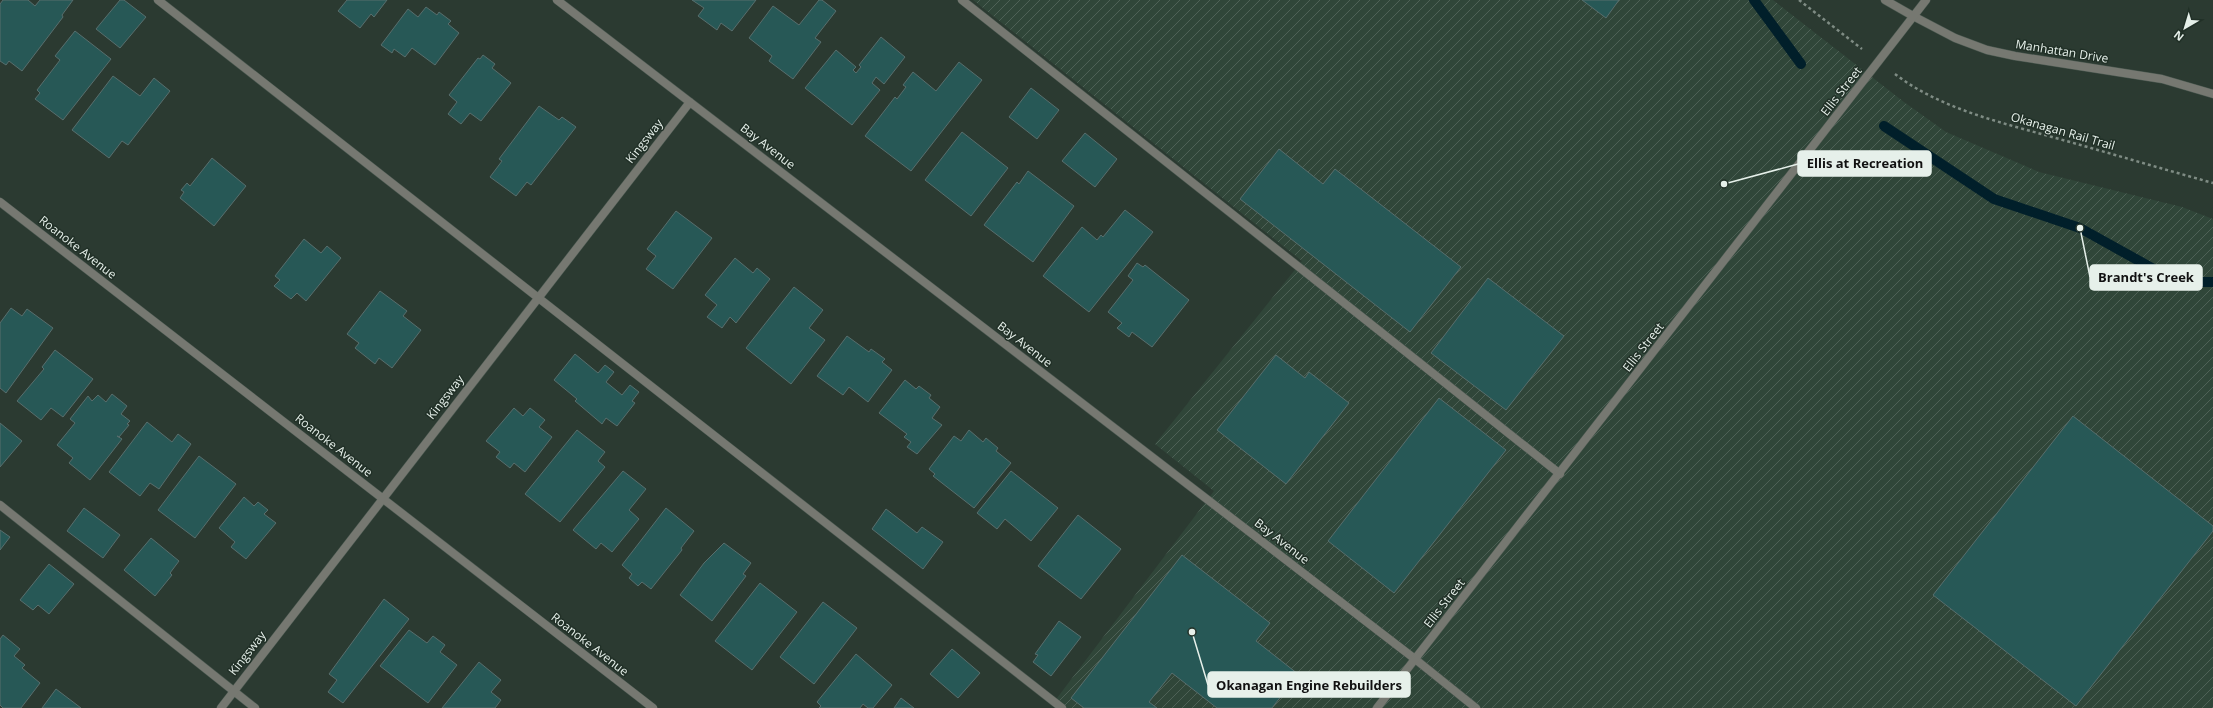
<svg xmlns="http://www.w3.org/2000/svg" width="2213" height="708" font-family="'Open Sans',sans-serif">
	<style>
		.industrial { fill: url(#industrial-furrows) }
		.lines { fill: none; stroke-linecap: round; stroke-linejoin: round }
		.stream { stroke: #011f2a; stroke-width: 10 }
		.building { fill: #275856; stroke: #586e6d }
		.service-casing { stroke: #49574f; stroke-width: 9 }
		.minor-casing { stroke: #49574f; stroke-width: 9 }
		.tertiary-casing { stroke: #49574f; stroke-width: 9 }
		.path { stroke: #7f8c84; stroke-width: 2.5; stroke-dasharray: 3 3; stroke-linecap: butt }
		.service { stroke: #767871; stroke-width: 8 }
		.minor { stroke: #767871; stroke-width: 8 }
		.tertiary { stroke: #767871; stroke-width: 8 }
		.labels { text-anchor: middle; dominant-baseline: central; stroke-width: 3; stroke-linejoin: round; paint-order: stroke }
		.street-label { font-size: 12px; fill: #e6f0ea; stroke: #213027 }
		.leader { fill: none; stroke: #e6f0ea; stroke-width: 1.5 }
		.callout-dot { fill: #e6f0ea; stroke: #213027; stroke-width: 1.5 }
		.callout { fill: #e6f0ea; stroke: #e6f0ea; stroke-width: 1.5 }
		.callout-label { font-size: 13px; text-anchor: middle; font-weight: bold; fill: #111 }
	</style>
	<defs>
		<pattern id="industrial-furrows" width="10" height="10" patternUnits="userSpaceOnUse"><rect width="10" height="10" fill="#304639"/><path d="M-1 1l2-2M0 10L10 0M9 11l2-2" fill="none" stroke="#4e6156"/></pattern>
	</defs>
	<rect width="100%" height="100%" fill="#2b3a31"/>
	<path class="industrial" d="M973 0H1773L1904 102 1946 132 2039 172 2182 207 2213 219V708H1062L1054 702 1214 491 1155 444 1302 261Z"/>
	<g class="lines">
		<path class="stream" d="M1754 0 1801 64
			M1884 126 1994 199 2080 228 2177 282H2213"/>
	</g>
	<path class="building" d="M3 0H28L35 6 40 0H73L62 15 63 17 22 71 9 61 6 65 0 61V4Z
		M120 0H124L146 17 120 48 96 29Z
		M347 0H387L374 17 371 14 360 28 338 11Z
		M692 0H756L732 31 721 23 717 30 698 16 704 8Z
		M819 0H822L836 11 815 38 821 42 793 79 769 61 772 56 749 38 773 6 799 25Z
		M1582 0H1619L1606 18Z
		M426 7 437 15 439 12 451 21 448 24 459 33 435 65 412 48 405 57 394 49 392 53 381 45 408 9 418 17Z
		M75 31 111 59 63 120 35 99 40 93 37 90 60 60 55 56Z
		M881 37 905 57 884 84 876 77 872 83 880 90 852 125 805 88 836 50 856 67 853 70 856 73 861 67 859 65Z
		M483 55 495 64 492 68 511 83 481 121 470 113 461 124 448 114 457 102 449 95 478 58 480 59Z
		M959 62 982 80 911 171 865 136 895 97 897 99 906 87 903 85 913 72 936 91Z
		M113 76 140 96 154 78 170 91 128 145 122 141 109 158 72 130Z
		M1031 88 1059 110 1037 139 1009 117Z
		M539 106 559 120 562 117 576 127 531 185 527 182 516 196 490 177 502 161 499 159Z
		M962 132 1008 168 971 216 925 180Z
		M1085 133 1117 159 1095 187 1062 161Z
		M1279 149 1323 184 1335 169 1461 267 1410 332 1240 199Z
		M212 158 246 186 214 226 180 198 184 192 181 190 187 183 190 186Z
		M1028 171 1074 206 1033 262 984 225 1017 182 1019 184Z
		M1125 210 1153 232 1089 312 1043 276 1082 227 1097 240 1101 235 1103 237Z
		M676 211 712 238 673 289 646 269 656 256 647 249Z
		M304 239 321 253 327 246 341 258 306 301 297 293 291 299 274 286 280 280 275 276Z
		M735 258 753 273 757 268 770 279 736 323 730 317 722 328 707 317 717 305 705 295Z
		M1137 263 1143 267 1145 265 1189 300 1152 347 1132 332 1129 337 1117 328 1122 323 1108 312 1133 280 1128 276Z
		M1488 278 1564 336 1506 410 1431 353Z
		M794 287 823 310 809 328 825 340 791 384 746 348Z
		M380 291 407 311 403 316 421 330 392 368 379 358 375 364 355 348 359 343 347 334Z
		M11 308 22 316 27 309 53 328 6 393 0 388V323Z
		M847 336 869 352 871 349 885 359 882 362 892 370 868 402 849 387 843 395 817 376Z
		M55 350 93 379 63 417 51 408 41 420 17 401 44 369 42 367Z
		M575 354 598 373 605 365 614 372 606 382 622 395 630 385 639 392 632 401 635 403 617 426 606 418 602 424 575 401 577 399 554 380Z
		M1276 355 1305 378 1309 372 1349 403 1286 484 1217 430Z
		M905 380 916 389 919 386 931 395 929 398 940 407 932 418 942 425 917 454 907 447 911 442 904 437 907 434 879 413Z
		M112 394 127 406 121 414 130 421 127 424 129 425 119 437 117 436 122 439 90 480 69 463 73 458 57 445 75 423 70 419 88 396 92 401 98 395 106 402Z
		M1439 398 1506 450 1394 593 1328 541Z
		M514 408 523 416 530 408 545 420 539 427 552 437 525 472 514 463 510 468 496 457 500 452 486 441Z
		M2073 416 2213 526V531L2076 706 1933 595Z
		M147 422 172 442 178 434 191 444 159 489 150 483 140 496 109 472Z
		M0 423 22 441 0 467Z
		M577 430 605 452 598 461 605 467 560 522 525 494Z
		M969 430 983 442 986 438 998 448 996 451 1011 463 974 508 933 476 935 474 929 469 954 436 961 441Z
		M199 456 236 484 195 538 158 510Z
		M623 471 646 489 629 510 639 519 612 552 601 543 596 549 573 530Z
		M1011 471 1058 508 1031 541 1005 519 997 529 977 513Z
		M244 497 254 506 258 502 268 510 264 514 276 523 246 559 231 547 235 542 219 528Z
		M84 508 120 535 103 558 67 531Z
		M666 508 694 531 681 548 682 550 651 589 642 582 638 586 629 578 632 574 622 565Z
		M886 509 917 533 922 527 943 542 923 569 872 529Z
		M1078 515 1121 549 1081 599 1038 566Z
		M0 530 10 537 0 550Z
		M151 538 179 561 170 573 172 575 155 596 124 570Z
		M724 543 751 563 743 574 746 576 712 621 680 595 704 563Z
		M1182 555 1270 623 1256 641 1298 674 1272 708H1217L1172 673 1149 702 1157 708H1084L1071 698Z
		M49 564 74 584 49 614 38 605 33 610 20 600Z
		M760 583 797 612 752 670 715 641Z
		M384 599 409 619 343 703 328 692 337 680 329 674Z
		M823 602 857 628 814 684 780 657Z
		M1059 621 1081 637 1051 676 1033 662 1038 655 1035 654Z
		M409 630 427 643 433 636 445 645 440 652 457 665 428 703 380 666Z
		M3 635 20 649 14 656 25 665 22 668 40 683 21 708H3L0 705V639Z
		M952 649 980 673 958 698 930 674Z
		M856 654 892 685 873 708H868L863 704 860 708H819L821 706 817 702Z
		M479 662 501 680 491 692 501 700 495 708H442Z
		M56 689 81 708H42Z
		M901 698 914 708H894Z"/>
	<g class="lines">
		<defs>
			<path id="service" d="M158 0 1062 708
				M962 0 1560 474
				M0 505 255 708"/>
			<path id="minor" d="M557 0 1415 659
				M1913 16 1955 38 1987 50 2015 56 2162 79 2213 94
				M0 202 653 708
				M221 708 690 102"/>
			<path id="tertiary" d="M1885 0 1913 16
				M1415 659 1476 708
				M1377 708 1926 0"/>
		</defs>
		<use href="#service" class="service-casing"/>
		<use href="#minor" class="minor-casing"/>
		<use href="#tertiary" class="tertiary-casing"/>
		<path class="path" d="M1799 0 1862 49
			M1895 74C1939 108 1999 122 2052 137 2106 152 2159 168 2213 183"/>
		<use href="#service" class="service"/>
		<use href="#minor" class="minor"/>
		<use href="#tertiary" class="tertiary"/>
	</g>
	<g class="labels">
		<g class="street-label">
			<text transform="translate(2062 51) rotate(9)">Manhattan Drive</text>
			<text transform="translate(1841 91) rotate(-52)">Ellis Street</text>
			<text transform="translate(2063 131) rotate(16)">Okanagan Rail Trail</text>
			<text transform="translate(644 141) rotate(-52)">Kingsway</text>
			<text transform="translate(768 146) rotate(38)">Bay Avenue</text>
			<text transform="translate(78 247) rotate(38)">Roanoke Avenue</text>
			<text transform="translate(1025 344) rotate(38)">Bay Avenue</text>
			<text transform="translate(1643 347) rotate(-52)">Ellis Street</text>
			<text transform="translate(445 397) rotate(-52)">Kingsway</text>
			<text transform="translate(334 445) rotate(38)">Roanoke Avenue</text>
			<text transform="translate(1282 541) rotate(38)">Bay Avenue</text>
			<text transform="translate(1444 603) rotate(-52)">Ellis Street</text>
			<text transform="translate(590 644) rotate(38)">Roanoke Avenue</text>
			<text transform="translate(247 653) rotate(-52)">Kingsway</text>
		</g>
	</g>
	<path class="leader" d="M1724 184L1798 164M2080 228L2090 277M1192 632L1208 685"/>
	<g class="callout-dot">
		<circle cx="1724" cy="184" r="4"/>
		<circle cx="2080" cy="228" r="4"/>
		<circle cx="1192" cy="632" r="4"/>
	</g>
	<g class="callout">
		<rect x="1798" y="151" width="133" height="25" rx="4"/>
		<rect x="2090" y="265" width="112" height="25" rx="4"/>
		<rect x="1208" y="672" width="202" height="25" rx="4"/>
	</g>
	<g class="callout-label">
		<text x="1865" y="168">Ellis at Recreation</text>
		<text x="2146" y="282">Brandt's Creek</text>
		<text x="1309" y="690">Okanagan Engine Rebuilders</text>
	</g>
	<g transform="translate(2185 28) rotate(218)" stroke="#213027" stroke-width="3" paint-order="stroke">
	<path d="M0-3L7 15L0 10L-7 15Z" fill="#e6f0ea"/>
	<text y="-6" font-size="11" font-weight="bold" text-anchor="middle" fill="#e6f0ea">N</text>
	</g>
</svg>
